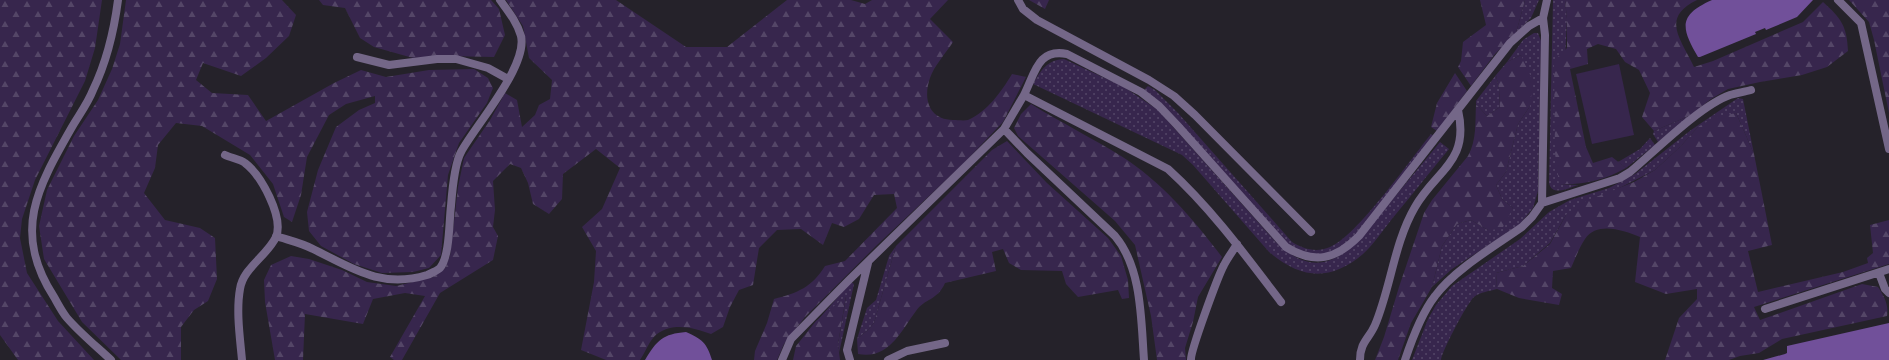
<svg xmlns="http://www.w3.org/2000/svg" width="1889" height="360" font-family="Bitter,serif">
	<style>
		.grass { fill: url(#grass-dots) }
		.forest { fill: url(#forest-firs) }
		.park { fill: #37264d }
		.water { fill: #71509a }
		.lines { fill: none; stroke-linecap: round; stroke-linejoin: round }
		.minor { stroke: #746788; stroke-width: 8 }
	</style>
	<defs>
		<pattern id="grass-dots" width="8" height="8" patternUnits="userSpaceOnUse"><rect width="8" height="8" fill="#37264d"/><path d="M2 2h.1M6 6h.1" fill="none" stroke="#544667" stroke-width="1.8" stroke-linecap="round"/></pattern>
		<pattern id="forest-firs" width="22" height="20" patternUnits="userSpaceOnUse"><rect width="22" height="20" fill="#37264d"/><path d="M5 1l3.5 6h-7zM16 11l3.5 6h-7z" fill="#544667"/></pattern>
	</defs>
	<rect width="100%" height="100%" fill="#25222a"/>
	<path class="grass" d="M1525 0H1539L1531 18 1516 33Z
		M1553 0H1565L1567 19 1559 184 1578 185C1569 188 1552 197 1549 183Z
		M1534 33H1538L1541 41 1538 191 1533 208 1519 225 1452 269 1432 287 1442 246 1457 224 1471 220 1488 230 1513 208 1502 199 1496 185 1506 172 1518 124 1530 106 1521 55 1507 62 1523 40Z
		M1064 59 1124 87 1158 110 1275 241C1325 291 1356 244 1388 205 1405 184 1423 163 1440 142L1449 149C1431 171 1414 192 1396 214 1385 227 1375 243 1363 254 1330 282 1301 279 1269 252L1193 165 1182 155 1033 84C1041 70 1047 60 1064 59Z
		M1496 75 1499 89 1500 107 1487 116 1476 104V101Z
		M1148 86 1155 90 1178 113 1292 242C1304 249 1316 253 1330 247 1356 237 1411 159 1431 134L1435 137 1357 234 1338 250 1321 255 1303 253 1286 243 1160 102 1144 90Z
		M1738 98 1743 99 1754 154 1736 113 1698 127 1680 147 1655 170 1566 215 1550 243 1523 266 1496 273 1497 289C1490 291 1480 292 1474 297 1467 303 1441 353 1441 360H1412L1428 319 1436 305 1452 286 1520 239 1549 212 1570 200 1609 188 1635 174 1691 130Z
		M1691 115 1658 142 1653 134 1654 131Z
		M1650 138 1655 145 1626 168 1618 162 1640 149Z
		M896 246 874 323 868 330 857 339 867 308 876 300 889 256Z
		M851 282 854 284 839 353 838 344 846 297 817 321Z"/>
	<path class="forest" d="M0 0H102L95 48 85 81 35 180 22 219 20 238 27 273 58 321 94 360H18L0 335Z
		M126 0H282L296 15 289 36 266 58 241 76 203 63 196 80 212 93 248 95 266 121 334 83 361 70 386 77 429 70 474 69 488 78 493 88 487 103 459 143 448 175 441 255 429 268 413 272 382 273 354 264 321 246 309 231 307 212 318 170 336 127 359 110 375 103V96L346 104 329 115 307 157 301 195 292 222 284 217 273 184 250 155 202 126 176 123 158 145 155 168 144 193 165 220 200 228 215 238 217 279 208 301 194 310 181 327V360H121L82 322 44 259 39 226 47 190 74 136 98 100 112 69 120 44Z
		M319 0H491L499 9 505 35 494 57 444 56 413 58 374 47 360 38 345 8 323 5Z
		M506 0H616L686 47H727L787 0H851L865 4 872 0H948L930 19 953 42C946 53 934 66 930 78 923 98 928 119 953 120 957 120 964 121 968 120 988 111 1001 92 1012 74L1026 77 1003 122 962 165 876 246 805 317 784 344 777 360H754L755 351 767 323 774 299C798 293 812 287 825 266L845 261 897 208 894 194 874 195 859 219 844 227 832 223 823 245 801 229 777 230 759 248 753 285 739 290 730 307 723 327 711 334C694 328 674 322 657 334 650 339 645 353 640 360H606L581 350 594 282 596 251 582 227 602 209 620 168 596 149 563 174 562 199 549 214 533 204 528 183 521 168 510 164 493 181 495 210 493 227 498 236 493 260 440 293 402 360H394L390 357 425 296 405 293 373 299 363 324 305 314 303 360H275L265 302 264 280 271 265 291 256 309 259 342 270 367 282 396 286 433 277 445 268 450 256 458 187 464 158 490 120 505 93 517 100 522 127 535 115 539 105 550 99 552 80 529 58 523 26Z
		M1029 0H1049L1045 9Z
		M1480 0H1525L1516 33 1495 54 1471 86 1458 67 1461 61 1463 42 1486 25Z
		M1565 0H1697C1660 18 1681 39 1694 67L1713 61 1803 22 1823 2C1841 18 1847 26 1848 51L1827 67 1802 75 1760 82 1728 89 1711 99 1691 115 1654 131 1642 117 1650 93 1639 70 1625 62 1616 49 1598 44 1587 49 1588 64 1570 69 1586 147 1593 163 1612 157 1626 168C1605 180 1583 185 1559 184L1555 153 1554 61 1567 48V19Z
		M1849 0H1889V113L1874 40 1869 22Z
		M1521 55 1533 81 1530 106 1518 124 1506 172 1496 185 1502 199 1513 208 1502 229 1488 230 1471 220 1457 224 1442 246 1432 287 1411 323 1398 360H1375L1384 337 1399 287 1424 213 1432 200 1468 156C1477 139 1475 123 1476 104L1487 116 1500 107 1499 89 1496 75 1507 62Z
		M1455 73 1467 91 1437 131 1431 127 1437 103Z
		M1031 104C1060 122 1092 138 1121 156 1161 181 1194 220 1222 257L1198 297 1193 322 1185 348 1186 360H1157L1151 316 1135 245 1115 221 1018 136 1014 128 1021 114Z
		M1736 113 1754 154 1772 245 1748 251 1758 292 1843 272 1868 263 1867 258 1873 253 1870 225 1889 220V264L1754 307 1760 320 1862 284 1878 287C1884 296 1889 305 1887 316L1782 339 1759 353 1740 356 1729 360H1665L1679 318 1697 299V289L1666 294 1635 282 1640 237C1623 230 1597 221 1585 239 1579 248 1575 259 1571 268L1553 271 1552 288 1562 294 1559 305 1519 298 1497 289 1496 273 1523 266 1550 244 1566 215 1581 203 1634 182 1655 170 1680 147 1698 127 1713 118Z
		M1007 141 1047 183 1108 238 1121 256 1128 280 1129 298 1122 299 1118 290 1078 297 1066 284 1062 271 1021 270 1009 263 1003 249 992 252 996 271 945 283C937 301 925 298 916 311 901 331 889 360 858 354L857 339 868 330 874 323 896 246 992 150Z
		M846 296 838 344 840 360H793L796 346 816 321Z"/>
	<path class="park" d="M1619 64 1634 135 1592 144 1576 74Z"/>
	<path class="water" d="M1712 0H1813L1797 17 1766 30 1765 28 1755 32 1756 34 1700 57H1698C1681 28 1678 15 1712 0Z
		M1889 323V360H1763L1785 354 1787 353V346Z
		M686 332C702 339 707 343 712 360H645C657 340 663 334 686 332Z"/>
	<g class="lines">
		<path class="minor" d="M1018 0 1023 9 1037 20 1149 80 1174 96 1195 115 1311 232
			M1838 0 1861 23 1889 149
			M357 57 389 65 437 59H456L488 68 508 79
			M1024 95C1035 73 1038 48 1067 54L1141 92 1159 106 1177 125 1286 247C1315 265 1336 259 1359 236L1510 43 1529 26 1543 18
			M1004 129 1027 153 1115 236C1142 268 1141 320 1144 360
			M225 155C231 158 240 159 245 163 261 175 284 217 276 237 267 256 243 268 240 289 236 311 240 338 242 360
			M1542 203 1620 178 1630 172C1655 151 1701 105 1730 95 1736 93 1744 92 1751 90
			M276 236C288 240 302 243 313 249 352 268 381 289 427 275 430 274 438 270 440 268 450 256 449 221 451 206 452 193 455 163 461 152 475 126 528 66 521 36 517 22 508 11 500 0
			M1879 273 1885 289 1889 293
			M1765 309 1889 269
			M111 360C96 346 80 333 67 318 62 312 58 304 54 297 12 232 37 188 72 127 79 115 88 103 93 90 107 61 114 31 118 0
			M782 360 791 339 849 280 1004 129 1024 95 1168 169C1211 208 1246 256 1281 302
			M850 360 847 350 868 263
			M888 360 907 351 945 343
			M1191 360C1190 352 1218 276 1224 265 1228 257 1233 251 1237 244
			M1360 360C1360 342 1369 339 1375 325 1391 287 1394 243 1415 207 1436 170 1470 162 1458 110
			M1405 360C1412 339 1421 314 1435 296 1454 270 1495 246 1522 227L1532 217 1542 203 1545 35 1543 18 1547 0"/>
	</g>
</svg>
